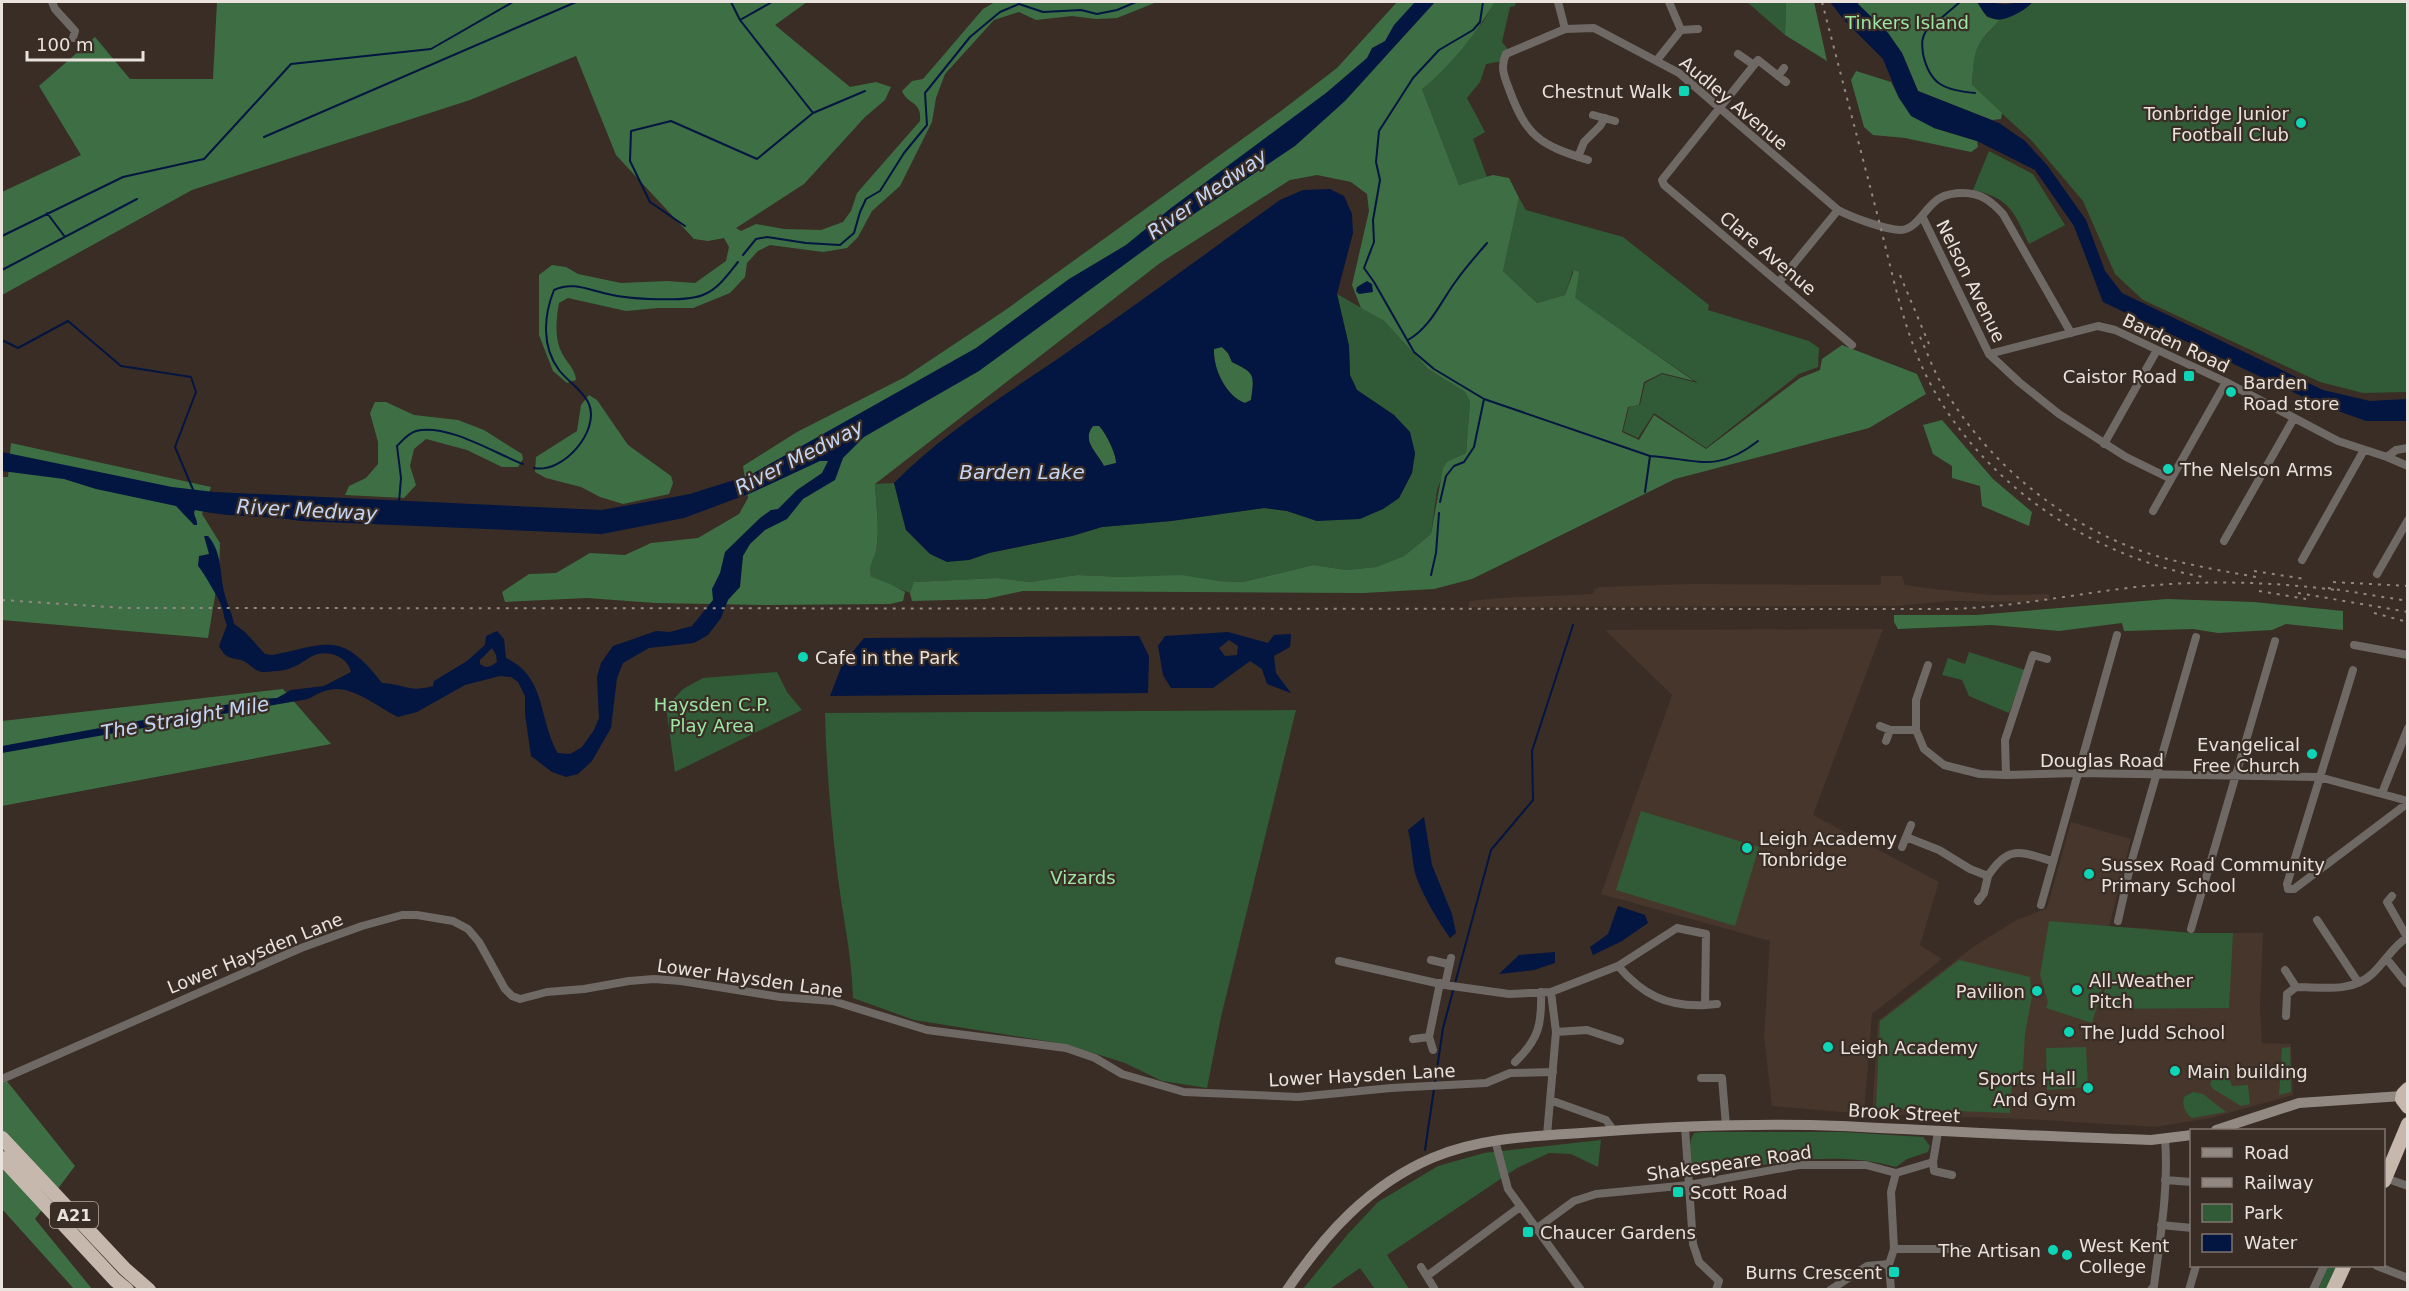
<svg xmlns="http://www.w3.org/2000/svg" width="2409" height="1291" font-family="'DejaVu Sans',sans-serif">
	<style>
		.built { fill: #47362b }
		.green { fill: #315b36 }
		.forest { fill: #3e6f44 }
		.water { fill: #031541; fill-rule: evenodd }
		.lines { fill: none; stroke-linecap: round; stroke-linejoin: round }
		.stream { stroke: #031541; stroke-width: 2 }
		.street { stroke: #6f6965; stroke-width: 8 }
		.secondary { stroke: #938983; stroke-width: 10 }
		.highway { stroke: #c7b8ae; stroke-width: 14 }
		.rail { stroke: #928881; stroke-width: 2; stroke-dasharray: 3 6; stroke-linecap: butt }
		.poi-dot { fill: #0dd5b5; stroke: #392d25; stroke-width: 2 }
		.labels { text-anchor: middle; dominant-baseline: central; stroke-width: 4.5; stroke-linejoin: round; paint-order: stroke }
		.shield { fill: #392d25; stroke: #b5aca6; stroke-width: 1.5 }
		.shield-label { font-size: 16px; font-weight: bold; fill: #eae2dd }
		.park-label { font-size: 18px; fill: #9de7a4; stroke: #392d25 }
		.poi-label { font-size: 18px; fill: #eae2dd; stroke: #392d25; text-anchor: start }
		.street-label { font-size: 18px; fill: #eae2dd; stroke: #392d25 }
		.water-label { font-size: 20px; font-style: italic; fill: #c5d6f5; stroke: #392d25 }
	</style>
	<rect width="100%" height="100%" fill="#392d25"/>
	<path class="built" d="M1881 576H1902L1905 585 1934 589 1991 595 2049 594 2050 600 2020 602 1951 601 1897 606 1469 607V601L1499 598 1593 594 1594 589 1599 587 1690 584 1881 585Z
		M1883 629 1813 815 1939 882 1920 945 1942 959 1872 1014 1864 1114 1772 1106 1764 1036 1770 941 1601 894 1672 695 1605 630Z
		M2071 822 2131 839 2109 927 2144 928 2191 933H2263L2260 1007 2262 1043 2291 1044 2293 1095 2210 1118 2156 1127 2024 1119 1872 1114 1878 1021 1973 947 2015 921 2047 908Z"/>
	<path class="green" d="M1495 2H1516L1515 6 1510 7 1502 42 1510 52 1503 61 1486 64 1480 82 1467 98 1485 132 1473 139 1487 177 1459 185 1422 89 1483 22Z
		M1747 2H1786L1785 35Z
		M2033 2H2407V392L2363 393 2320 382 2143 300 2115 274 2083 201 2032 141 1972 86 1974 53 1978 44 2000 20 2015 14Z
		M1989 151 2033 174 2065 225 2029 244C2014 212 2010 198 1973 190Z
		M1519 198 1526 210 1623 237 1709 305 1708 310 1809 341 1819 348 1818 367 1799 374 1706 448 1654 413 1638 438 1623 431 1629 407 1640 405 1645 383 1662 374 1698 383 1574 298 1573 270 1565 295 1537 303 1503 271Z
		M1337 294 1384 321 1428 369 1465 392 1470 402 1466 453 1448 461 1437 490 1431 534 1404 556 1376 567 1346 570 1314 565 1243 582 1077 575 1030 582 997 578 915 582 910 593 871 578C869 563 873 563 876 551 880 530 876 506 875 484L894 483 906 530 969 560 989 553 1072 536 1102 527 1171 521 1264 508 1287 511 1317 521 1383 509 1399 498 1412 473 1415 453 1409 432 1394 415 1357 390 1350 375 1349 346Z
		M1969 652 2025 670 2009 713 1969 696 1962 680 1942 675 1948 658 1965 664Z
		M777 672 787 692 802 710 675 772 666 707 683 689 703 678Z
		M1296 710 1221 1017 1207 1088 1162 1081 1125 1063 1065 1044 914 1020 853 998C852 954 842 914 837 870 831 818 826 765 825 713Z
		M1641 811 1759 847 1735 926 1616 890Z
		M2049 921 2191 933H2233L2229 1008 2099 1009 2108 979 2105 978 2092 1023 2046 1008 2048 1002 2040 975Z
		M1959 960 2030 977 2032 996 2025 1034 2022 1084H2012L2010 1113 1876 1108 1880 1021Z
		M2086 1047 2088 1087 2047 1090 2046 1048Z
		M2290 1047 2291 1092 2279 1095 2282 1048Z
		M2226 1068 2232 1086 2248 1085 2250 1104 2241 1106 2213 1089 2210 1084 2214 1074 2213 1070Z
		M2193 1092 2203 1094 2226 1112 2192 1118C2185 1113 2182 1106 2184 1097Z
		M1702 1132H1844L1923 1137 1930 1146 1928 1152 1907 1159 1896 1167C1833 1149 1765 1165 1702 1174L1691 1165C1690 1153 1688 1143 1694 1133Z
		M1601 1140 1598 1167 1571 1154 1549 1153 1517 1168 1387 1255 1409 1289H1375L1360 1268 1330 1289 1302 1290 1348 1234 1378 1202 1438 1166 1484 1153Z
		M2328 1266H2338L2327 1289 2317 1290Z"/>
	<path class="forest" d="M217 2H807L775 25 850 87 876 82 891 87 885 100 865 117 804 184 736 228 741 231 756 224 784 229 821 230 843 222 851 211 857 193 920 121C922 101 908 105 902 91L912 81 923 79 983 9 995 2H1157L1117 18 1096 19 1072 16 1036 20 1019 12 994 20 945 74 936 98 932 122 900 186 872 211 858 237 847 248 823 252 770 245 758 251 747 263 745 277 730 293 693 308H658L626 311 568 298 559 303C556 319 554 340 563 355 568 364 575 369 576 380L567 383 553 371 539 335V275L552 265 566 267 578 274 621 283 667 281 695 283 726 261 729 247 724 238 708 241 694 239 616 155 576 56 470 100 192 190 2 295V192L81 155 39 86 95 37 130 79H213Z
		M1397 2H1495C1475 34 1452 65 1422 89L1459 185 1493 175 1509 178 1519 198 1503 271 1537 303 1565 295 1574 270 1579 272 1575 298 1694 381 1662 373 1644 382 1639 405 1628 407 1622 432 1639 440 1654 415 1706 449 1800 378 1820 370 1822 359 1842 345 1917 374 1926 394 1869 428 1675 479 1472 579 1434 589 1364 593 1023 591 986 599 912 601 910 593 914 582 997 578 1030 582 1077 575 1124 577 1181 575 1218 581 1243 582 1314 565 1346 570 1376 567 1404 556 1431 534 1443 468 1448 461 1466 453 1470 402 1465 392 1428 369 1384 321 1361 308 1352 285 1369 211 1367 194 1351 182 1317 175 1290 180 1160 263 875 484C876 506 880 529 876 551 873 563 869 563 871 577L890 584 905 592 903 601 890 604 768 605 655 603 587 598 505 602 502 592 529 574 556 573 590 553 625 555 651 543 698 538 739 514 748 498 743 466 797 432 905 377 1004 311 1281 111 1337 68Z
		M1786 2H1814L1827 61 1785 35Z
		M1857 2H1977L1987 17 2000 20C1973 48 1975 46 1972 85L2002 113 2001 119 1992 120 1918 91 1902 53 1888 33 1859 5Z
		M1856 71 1891 82 1899 98 1934 128 1977 141 1978 147 1971 152 1905 138 1873 135 1864 127 1851 80Z
		M1222 347 1228 353 1232 362C1254 373 1255 373 1251 400L1245 403C1226 396 1213 369 1214 349Z
		M589 395 597 400 628 445 671 476 673 483 669 494 623 504 600 497 581 487 546 478 535 472 536 457 577 431 581 405Z
		M375 402H386L414 415 458 420 484 430 522 454 523 459 518 467H502L467 450 426 439 414 449 410 466 416 485 404 498 345 495 349 486 366 478 378 464V442L370 413Z
		M1942 420 1993 479 2032 512 2029 526 1982 506 1980 486 1952 478V466L1933 454 1923 425Z
		M1093 426H1099C1105 431 1117 455 1116 463L1104 466C1097 452 1081 441 1093 426Z
		M11 443 211 487 202 514 220 543 219 572 208 638 2 620V477H8Z
		M2167 599 2254 602 2343 611V630L2286 624 2272 630 2218 633 2193 629 2124 631 2122 623 2059 631 1992 625 1898 629 1894 622V615H1976Z
		M283 689 331 744 2 806V721Z
		M2 1075 75 1166 35 1219 92 1289H74L2 1209Z"/>
	<path class="water" d="M1415 2H1435L1345 101 1295 146 1188 218 979 371 864 437 843 458 835 480 803 499 787 519 765 530 750 544 743 556 740 587 728 600 721 618 708 635 694 643 649 648 623 663 617 678 611 728 592 761 578 774 566 777 552 772 531 756 525 714V696L518 682 511 677 500 676 465 685 417 712 398 717C379 708 351 684 329 690 322 691 314 696 308 699L2 753V746L257 699 277 698 291 690 324 686 351 672C348 658 332 651 318 654 309 656 302 664 293 667 287 671 274 671 266 672 255 673 250 663 241 660 229 657 226 659 219 646L227 625C224 619 224 614 222 607 222 604 201 568 198 566L199 556 209 554 204 536H208C221 551 220 569 223 587 225 600 232 612 234 624L245 632 265 654 272 655C328 644 341 630 382 683 404 684 409 693 433 686L434 681 467 661 485 645 486 636 497 631 504 639 506 658C547 677 538 719 558 753L570 754 582 747 594 730 599 718 597 677 601 663 613 646 656 631 670 632 692 626 713 600 712 589 720 573 725 552 760 518 771 510 778 509 797 490 822 473 828 461H820L751 493 684 518 602 534 301 521C266 515 230 518 195 510 192 515 198 519 197 525H194L176 506 96 489 64 479 2 471V452L172 487 214 492 602 510 690 494 750 475 976 348 1069 279 1126 245 1171 208 1326 93 1367 58 1372 48 1385 41 1394 25ZM492 648 496 655 497 662C490 667 487 669 480 664V660Z
		M1830 2H1857L1859 5 1888 33 1902 53 1918 91 1999 123 2025 141 2047 165 2086 220 2105 271 2122 293 2323 390 2370 401 2407 399V421H2366L2316 403 2103 302 2074 226 2035 170 1977 141 1934 128 1911 116 1899 98 1883 59 1844 20Z
		M1977 2C1987 1 2000 5 2008 4 2016 3 2024 1 2033 2 2024 11 2002 25 1989 17 1984 15 1981 7 1977 2Z
		M1330 189 1344 196 1352 214 1353 233 1337 294 1349 346 1350 375 1357 390 1394 415 1410 432 1415 453 1412 473 1399 498 1383 509 1360 519 1317 521 1287 511 1264 508 1171 521 1102 527 1072 536 989 553 969 560 947 562 930 554 906 530 894 483C948 428 1014 390 1076 346 1145 299 1212 249 1280 200L1303 190ZM1222 347 1228 353 1232 362C1254 373 1255 373 1251 400L1245 403C1226 396 1213 369 1214 349ZM1093 426H1099C1105 431 1117 455 1116 463L1104 466C1097 452 1081 441 1093 426Z
		M1367 281 1372 284 1373 292 1359 294 1356 291 1357 287Z
		M1228 632 1268 643 1274 635 1291 634 1290 647 1274 656 1276 673 1291 693 1267 684 1262 669 1250 661 1213 688H1171L1163 675 1158 646 1165 636ZM1229 640 1238 646 1237 655 1225 656 1219 648Z
		M1139 636 1149 656 1148 693 830 696 842 665 864 638Z
		M1424 817 1432 865 1452 914 1456 933 1450 938C1437 919 1424 898 1416 876 1412 864 1412 845 1408 830Z
		M1618 906 1645 915 1648 923 1622 941 1593 955 1590 947 1608 934Z
		M1555 952V963L1534 970 1499 974 1519 955Z"/>
	<g class="lines">
		<path class="stream" d="M731 2 740 20
			M1483 2 1480 22 1473 30 1439 50 1413 78 1379 131 1376 162 1380 180 1373 220 1374 242 1364 268 1374 282 1414 352 1434 369 1484 399 1650 456 1645 492
			M1960 2 1926 31C1921 39 1922 44 1923 54 1930 85 1944 90 1975 93
			M813 113 865 91
			M264 137 576 2
			M47 213 65 237
			M685 226 650 202 630 161 631 131 671 121 757 159 813 113 740 20 772 2
			M2 236 123 177 204 159 291 64 431 49 513 2
			M743 255 756 239 767 237 806 243 840 245 854 233 860 212 866 199 880 191 904 153 927 125 925 93 970 37 1000 12 1019 4 1043 12 1081 10 1097 14 1117 10 1136 2
			M2 270 137 199
			M2 340 18 348 68 321 121 366 191 377 196 392 175 447 194 492
			M1408 340C1431 327 1441 301 1456 281 1465 268 1476 256 1487 243
			M1650 456C1697 459 1716 474 1758 441
			M534 468C563 474 600 431 589 404 582 389 568 382 559 370 541 346 544 315 554 290 572 281 589 290 608 294 627 299 688 303 705 294 719 288 729 273 738 262
			M399 502 401 478 397 446C403 440 407 434 416 431 447 423 494 453 523 464
			M1440 502 1446 476 1454 466 1464 462 1474 447 1484 399
			M1431 575 1436 553 1439 513
			M1425 1150 1443 1028 1491 850 1533 800 1532 751 1573 625"/>
		<path class="street" d="M52 2 55 9 75 31 73 38
			M1558 2 1565 29
			M1681 30 1698 29
			M1738 54 1754 65
			M1657 60 1681 30 1669 2
			M1778 76 1784 68
			M1786 82 1758 60 1662 180 1664 185 1852 345
			M1593 115 1615 121
			M1578 157 1584 142 1600 126 1605 118
			M1588 160C1541 145 1527 138 1509 89 1504 76 1500 67 1506 54L1565 29 1594 28 1679 73 1838 210C1851 217 1886 230 1901 230 1918 229 1926 205 1940 198 1947 194 1956 193 1963 193 1981 193 1991 201 2003 214L2071 333
			M1922 216 1989 354 2019 382 2059 414 2126 457 2171 479
			M1779 282 1838 210
			M1989 354 2098 326 2115 330 2226 382 2338 441 2387 457 2408 466
			M2104 444 2157 350
			M2387 457 2396 450 2408 448
			M2153 511 2226 382
			M2224 541 2294 418
			M2302 560 2364 450
			M2377 574 2408 520
			M2354 645 2408 655
			M1928 665 1916 700V730L1924 749 1944 765 1980 774 2006 775 2077 773 2319 777 2408 801
			M2353 670 2287 884 2288 889H2294L2408 803
			M1880 726 1890 730
			M1886 741 1890 730H1916
			M2006 775 2005 740 2033 655 2047 659
			M2382 793 2408 728
			M1911 825 1906 837 1939 850 1970 869 1988 876C2009 844 2020 852 2052 861
			M1902 847 1906 837
			M2392 896 2387 902 2407 937
			M1978 901 1984 893 1988 876
			M2041 905 2117 635
			M2317 920 2358 982
			M2118 921 2131 863 2196 637
			M2191 929 2275 641
			M2386 958 2406 983
			M1431 960 1448 964
			M1339 961 1445 985 1509 994 1551 992 1618 966 1677 928 1706 934 1705 1005C1667 1007 1643 995 1618 966
			M2285 970 2296 987
			M1445 985 1451 958
			M1705 1005 1717 1004
			M2286 1016 2287 994 2296 987C2321 987 2352 993 2372 974 2385 962 2393 946 2408 937
			M1556 1032 1587 1030 1620 1041
			M1413 1039 1429 1037
			M1433 1050 1429 1037 1440 983
			M1515 1062C1539 1039 1542 1024 1541 992
			M1701 1078H1722L1726 1126
			M2 1079 301 948 362 926 402 915H417L453 921 468 929 479 942 505 989 512 996 520 999 547 992 584 989 629 981 654 979 681 981 780 997 833 1001 927 1030 1066 1048 1095 1058 1122 1074 1184 1092 1298 1097 1391 1088 1486 1083 1510 1073 1553 1072
			M1550 1100 1606 1120 1614 1131
			M1685 1127 1693 1244 1699 1262 1719 1281 1716 1290
			M1547 1135 1556 1032 1551 992
			M1495 1140 1508 1189 1581 1290
			M1933 1162 1934 1171 1952 1175
			M2385 1178 2408 1186
			M2165 1180 2192 1182
			M2161 1225 2192 1228
			M1536 1229 1574 1201 1596 1194 1689 1185 1799 1165H1866L1896 1173 1933 1162 1938 1132
			M1894 1249H1961
			M1889 1264 1891 1290
			M2377 1266 2408 1278
			M1421 1267 1434 1288
			M1427 1276 1520 1207
			M1830 1290 1867 1266 1889 1264 1894 1249 1891 1192 1896 1173
			M2151 1290 2154 1286C2160 1238 2169 1187 2165 1139
			M2189 1290 2196 1266
			M2313 1290 2324 1266"/>
		<path class="secondary" d="M2216 1130 2299 1103 2402 1096
			M1287 1290C1325 1234 1369 1185 1432 1158 1483 1136 1542 1136 1596 1132 1677 1126 1760 1123 1841 1126 1945 1131 2048 1137 2151 1140L2192 1135"/>
		<path class="highway" d="M2408 1089 2403 1094 2402 1099 2408 1107
			M2 1138 125 1269 149 1290
			M2 1158 115 1280 127 1290
			M2384 1181 2408 1124
			M2333 1290 2344 1266"/>
		<path class="rail" d="M1822 2C1841 75 1860 148 1879 221 1893 275 1904 335 1931 385 1986 486 2091 556 2203 577
			M1900 275 1929 344
			M1920 337C1927 352 1933 369 1941 383 1987 465 2070 531 2160 557 2194 566 2228 572 2262 578
			M2254 571 2305 579
			M2333 582 2408 586
			M2328 588 2408 601
			M2259 591 2306 599
			M2298 593 2408 612
			M2 600 124 608 1950 609C2016 607 2079 593 2145 586 2208 580 2273 582 2336 590
			M2374 613 2408 622"/>
	</g>
	<g class="poi-dot">
		<rect x="1678" y="85" width="12" height="12" rx="3"/>
		<circle cx="2301" cy="123" r="6"/>
		<rect x="2183" y="370" width="12" height="12" rx="3"/>
		<circle cx="2231" cy="392" r="6"/>
		<circle cx="2168" cy="469" r="6"/>
		<circle cx="803" cy="657" r="6"/>
		<circle cx="2312" cy="754" r="6"/>
		<circle cx="1747" cy="848" r="6"/>
		<circle cx="2089" cy="874" r="6"/>
		<circle cx="2077" cy="990" r="6"/>
		<circle cx="2037" cy="991" r="6"/>
		<circle cx="2069" cy="1032" r="6"/>
		<circle cx="1828" cy="1047" r="6"/>
		<circle cx="2175" cy="1071" r="6"/>
		<circle cx="2088" cy="1088" r="6"/>
		<rect x="1672" y="1186" width="12" height="12" rx="3"/>
		<rect x="1522" y="1226" width="12" height="12" rx="3"/>
		<circle cx="2053" cy="1250" r="6"/>
		<circle cx="2067" cy="1255" r="6"/>
		<rect x="1888" y="1266" width="12" height="12" rx="3"/>
	</g>
	<g class="labels">
		<rect class="shield" x="50" y="1202" width="48" height="26" rx="4.5"/>
		<g class="shield-label">
			<text x="74" y="1215">A21</text>
		</g>
		<g class="park-label">
			<text x="1907" y="22">Tinkers Island</text>
			<text x="712" y="704">Haysden C.P.<tspan x="712" dy="21">Play Area</tspan></text>
			<text x="1083" y="877">Vizards</text>
		</g>
		<g class="poi-label">
			<text x="1672" y="91" text-anchor="end">Chestnut Walk</text>
			<text x="2289" y="113" text-anchor="end">Tonbridge Junior<tspan x="2289" dy="21">Football Club</tspan></text>
			<text x="2177" y="376" text-anchor="end">Caistor Road</text>
			<text x="2243" y="382">Barden<tspan x="2243" dy="21">Road store</tspan></text>
			<text x="2180" y="469">The Nelson Arms</text>
			<text x="815" y="657">Cafe in the Park</text>
			<text x="2300" y="744" text-anchor="end">Evangelical<tspan x="2300" dy="21">Free Church</tspan></text>
			<text x="1759" y="838">Leigh Academy<tspan x="1759" dy="21">Tonbridge</tspan></text>
			<text x="2101" y="864">Sussex Road Community<tspan x="2101" dy="21">Primary School</tspan></text>
			<text x="2089" y="980">All-Weather<tspan x="2089" dy="21">Pitch</tspan></text>
			<text x="2025" y="991" text-anchor="end">Pavilion</text>
			<text x="2081" y="1032">The Judd School</text>
			<text x="1840" y="1047">Leigh Academy</text>
			<text x="2187" y="1071">Main building</text>
			<text x="2076" y="1078" text-anchor="end">Sports Hall<tspan x="2076" dy="21">And Gym</tspan></text>
			<text x="1690" y="1192">Scott Road</text>
			<text x="1540" y="1232">Chaucer Gardens</text>
			<text x="2079" y="1245">West Kent<tspan x="2079" dy="21">College</tspan></text>
			<text x="2041" y="1250" text-anchor="end">The Artisan</text>
			<text x="1882" y="1272" text-anchor="end">Burns Crescent</text>
		</g>
		<g class="street-label">
			<text transform="translate(1734 103) rotate(40)">Audley Avenue</text>
			<text transform="translate(1768 253) rotate(40)">Clare Avenue</text>
			<text transform="translate(1971 281) rotate(64)">Nelson Avenue</text>
			<text transform="translate(2176 343) rotate(25)">Barden Road</text>
			<text x="2102" y="760">Douglas Road</text>
			<text transform="translate(255 953) rotate(-22)">Lower Haysden Lane</text>
			<text transform="translate(750 978) rotate(8)">Lower Haysden Lane</text>
			<text transform="translate(1362 1075) rotate(-3)">Lower Haysden Lane</text>
			<text transform="translate(1904 1113) rotate(3)">Brook Street</text>
			<text transform="translate(1729 1163) rotate(-8)">Shakespeare Road</text>
		</g>
		<g class="water-label">
			<text transform="translate(1207 194) rotate(-35)">River Medway</text>
			<text transform="translate(799 457) rotate(-27)">River Medway</text>
			<text x="1022" y="472">Barden Lake</text>
			<text transform="translate(307 510) rotate(3)">River Medway</text>
			<text transform="translate(185 718) rotate(-10)">The Straight Mile</text>
		</g>
	</g>
	<rect width="2409" height="1291" fill="none" stroke="#eae2dd" stroke-width="6"/>
	<rect x="2190" y="1129" width="195" height="138" fill="#392d25" stroke="#80756f" stroke-width="1.5"/>
	<rect x="2202" y="1148" width="30" height="9" fill="#938983" stroke="#80756f" stroke-width="1.5"/>
	<text x="2244" y="1159" font-size="18" fill="#eae2dd">Road</text>
	<rect x="2202" y="1178" width="30" height="9" fill="#928881" stroke="#80756f" stroke-width="1.5"/>
	<text x="2244" y="1189" font-size="18" fill="#eae2dd">Railway</text>
	<rect x="2202" y="1204" width="30" height="18" fill="#315b36" stroke="#80756f" stroke-width="1.5"/>
	<text x="2244" y="1219" font-size="18" fill="#eae2dd">Park</text>
	<rect x="2202" y="1234" width="30" height="18" fill="#031541" stroke="#80756f" stroke-width="1.5"/>
	<text x="2244" y="1249" font-size="18" fill="#eae2dd">Water</text>
	<path d="M27 51v9h116v-9" fill="none" stroke="#eae2dd" stroke-width="3"/>
	<text x="36" y="51" font-size="18" fill="#eae2dd" stroke="#392d25" stroke-width="4.5" paint-order="stroke">100 m</text>
</svg>
